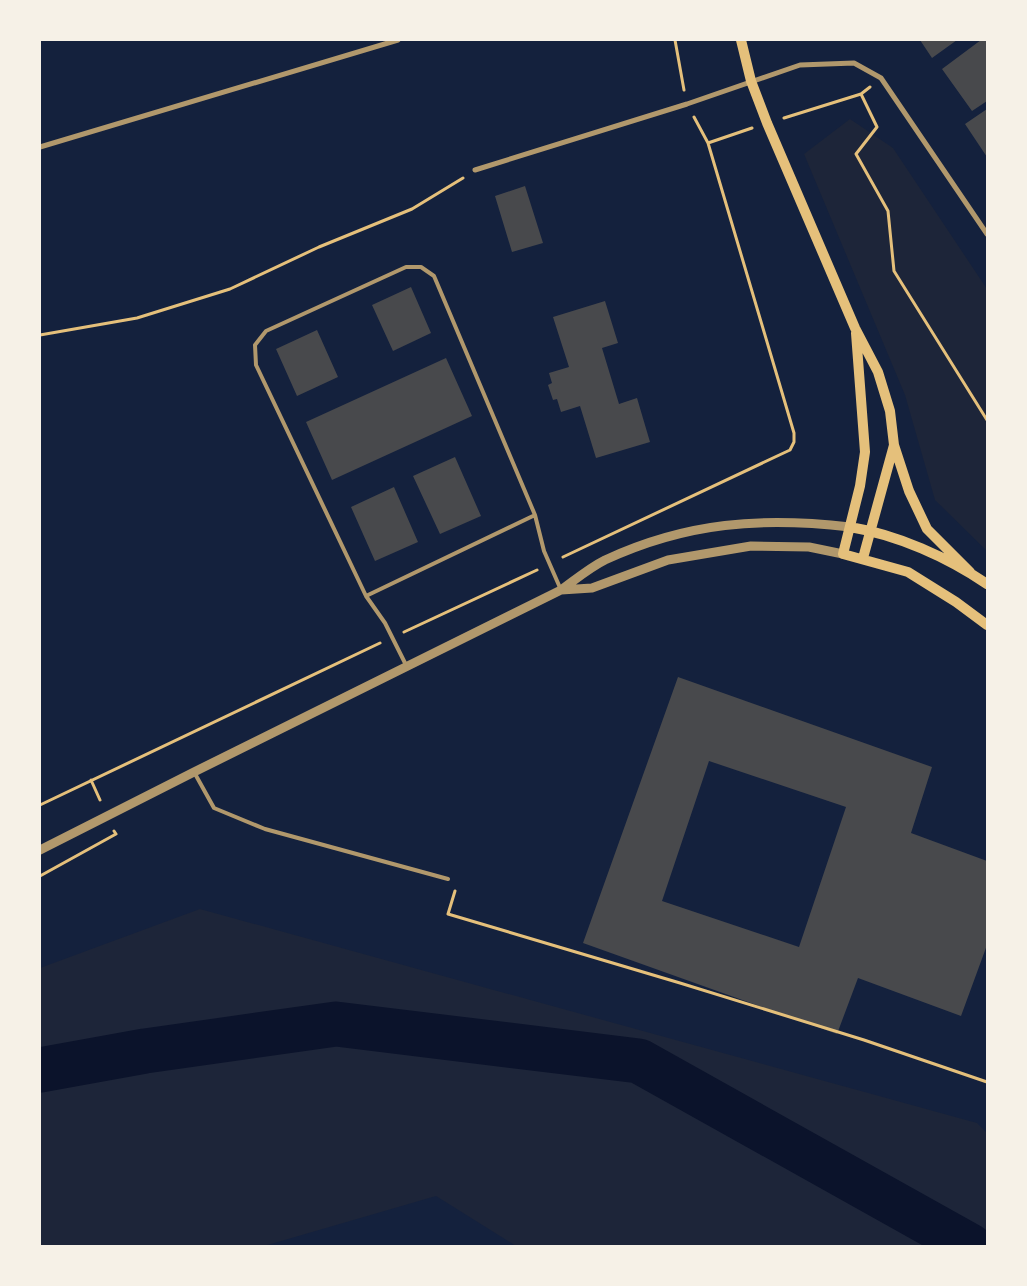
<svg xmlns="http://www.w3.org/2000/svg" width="1027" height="1286" font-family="Ubuntu,sans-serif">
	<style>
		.green { fill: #1d2539 }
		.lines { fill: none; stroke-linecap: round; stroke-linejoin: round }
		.river { stroke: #0b132b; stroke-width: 45 }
		.building { fill: #48494c; fill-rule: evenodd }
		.path { stroke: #e5c07b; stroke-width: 3 }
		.service { stroke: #b1986c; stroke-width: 4 }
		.minor { stroke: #b1986c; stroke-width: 5 }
		.tertiary { stroke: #b1986c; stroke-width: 9 }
		.secondary { stroke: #e5c07b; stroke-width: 10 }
	</style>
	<rect width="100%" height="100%" fill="#14213d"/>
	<path class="green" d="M850 119 893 148 987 289V551L935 500 905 395 804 154Z
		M200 909 977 1123 987 1133V1246H516L436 1196 264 1246H40V968Z"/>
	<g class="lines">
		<path class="river" d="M40 1070 145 1051 336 1024 639 1061 970 1246"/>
	</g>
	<path class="building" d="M920 40H957L932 58Z
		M981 40H987V101L972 111 942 69Z
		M987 109V157L965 124Z
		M525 186 543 243 512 252 495 196Z
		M411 287 431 333 393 351 372 305Z
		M605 301 618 343 602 348 619 404 637 398 650 442 596 458 580 406 561 412 557 399 553 400 548 385 552 383 549 373 569 367 553 317Z
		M317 330 338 377 297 396 276 349Z
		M446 358 472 416 332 480 306 422Z
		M455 457 481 516 440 534 413 476Z
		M394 487 418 542 375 561 351 507Z
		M678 677 932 767 911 833 987 861V945L961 1016 858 978 837 1034 583 943ZM709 761 846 807 799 947 662 901Z"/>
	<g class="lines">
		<path class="path" d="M675 40 684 90
			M861 94 877 127 856 154 888 211 894 271 987 420
			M784 118 861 94 870 87
			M708 143 752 128
			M40 335 137 318 230 289 319 247 412 209 463 178
			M563 557 790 450 794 442V433L708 143 694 117
			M404 632 537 570
			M91 780 100 800
			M40 805 380 643
			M40 876 116 834 114 831
			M455 891 448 914 680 983 864 1040 987 1082"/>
		<path class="service" d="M366 596 535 515
			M406 665 385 623 366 596 256 365 255 345 266 331 406 267H421L434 276 535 515 544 551 561 590
			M194 772 214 808 265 829 448 879"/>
		<path class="minor" d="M40 147 398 40
			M475 170 687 104 800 65 854 63 881 78 987 234"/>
		<path class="tertiary" d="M561 590 592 588 668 560 751 546 809 547 843 554
			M40 850 194 772 561 590C575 580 589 568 605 560 687 522 761 517 850 527"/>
		<path class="secondary" d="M741 40 751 81 767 123 855 328 878 372 890 411 894 445 863 558
			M856 333 865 452 860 486 843 554 908 572 956 602 987 625
			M894 445 909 491 927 529 970 572
			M850 527C898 535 947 557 987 584"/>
	</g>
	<rect width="1027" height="1286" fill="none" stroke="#f6f1e7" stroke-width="82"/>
</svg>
